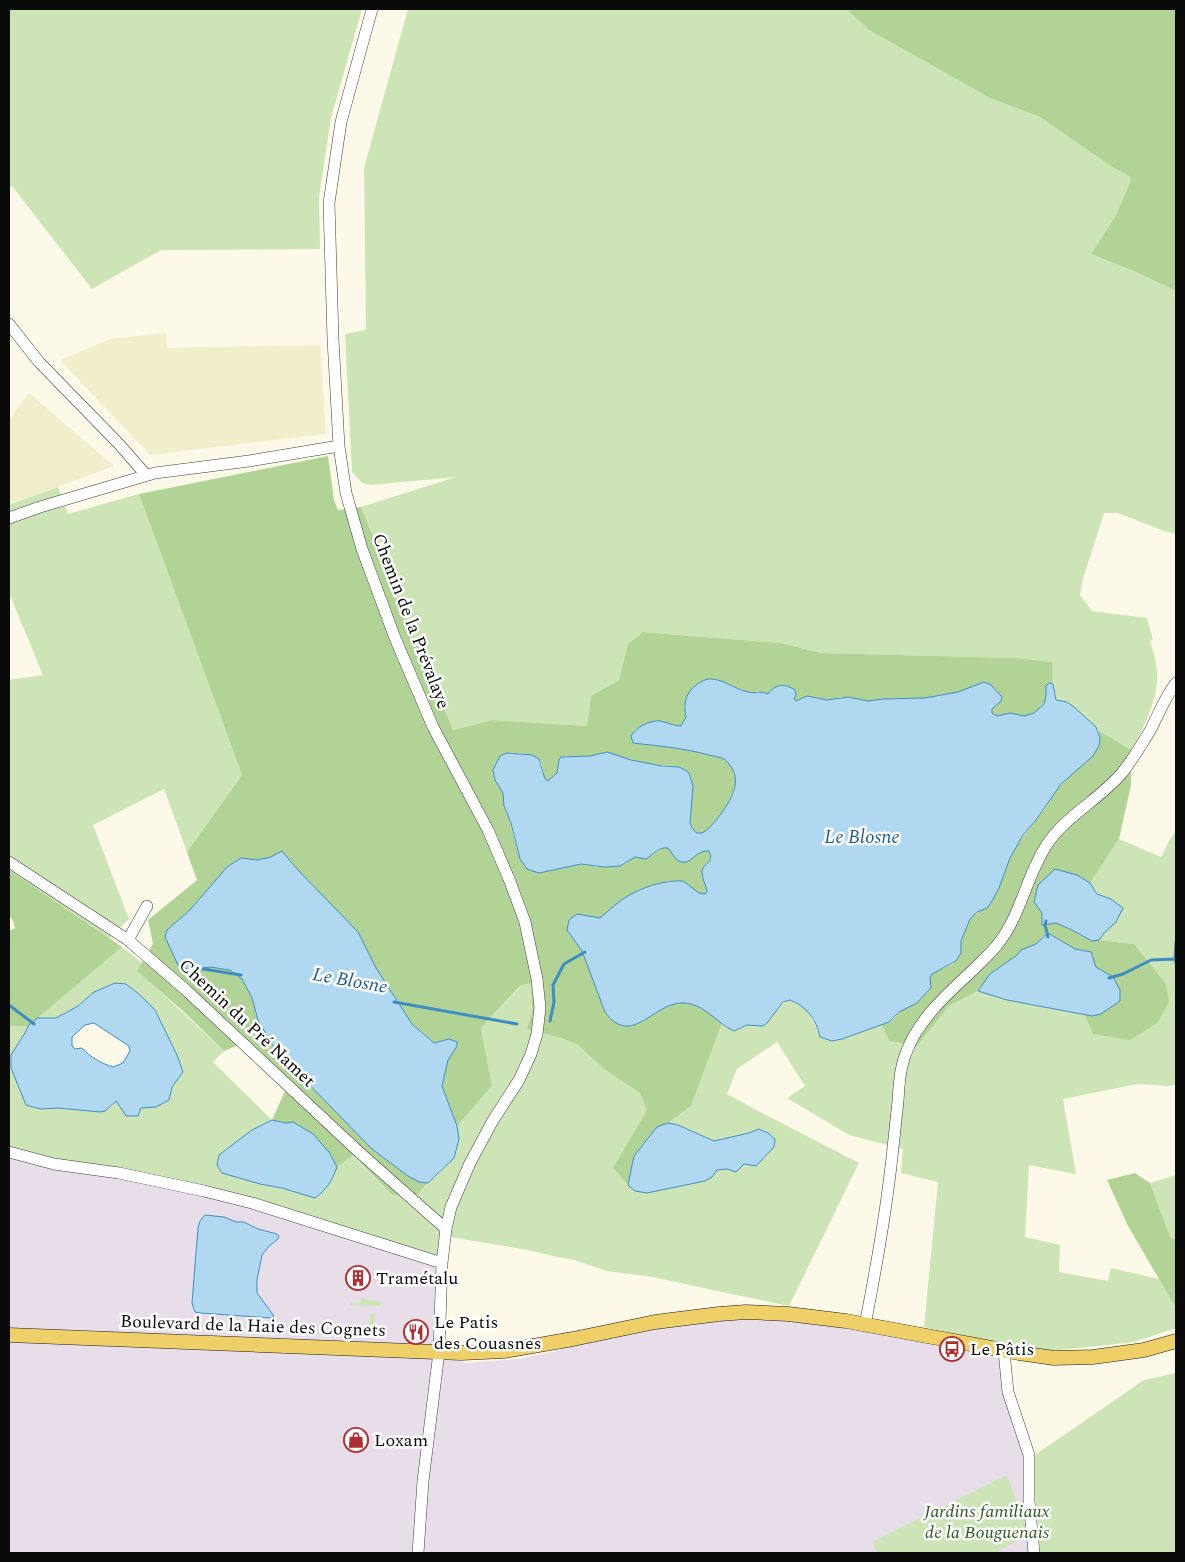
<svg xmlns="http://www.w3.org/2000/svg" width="1185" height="1562" font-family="Spectral,serif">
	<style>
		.industrial { fill: #e8dee9 }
		.farmland { fill: #f1eecb }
		.green { fill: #cde4b6 }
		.forest { fill: #b1d496 }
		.water { fill: #b1d8f1; stroke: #3e8cc2; fill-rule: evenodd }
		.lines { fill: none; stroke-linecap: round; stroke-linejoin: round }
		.stream { stroke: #3e8cc2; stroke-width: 3 }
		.minor-casing { stroke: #3d3d3d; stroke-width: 12 }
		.major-casing { stroke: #1b1b1b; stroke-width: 15 }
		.minor { stroke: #fff; stroke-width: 11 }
		.major { stroke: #eecf68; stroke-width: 14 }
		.labels { text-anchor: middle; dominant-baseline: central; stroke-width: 5; stroke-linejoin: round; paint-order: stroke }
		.street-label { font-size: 18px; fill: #0a0a0a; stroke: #fff }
		.poi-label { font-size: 18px; fill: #0a0a0a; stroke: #fff; text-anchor: start }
		.park-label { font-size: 18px; font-style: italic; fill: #2c5b20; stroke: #fff }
		.water-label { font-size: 19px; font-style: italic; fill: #1e5e91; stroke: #fff }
	</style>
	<rect width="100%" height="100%" fill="#fdf9e9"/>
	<path class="industrial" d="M9 1156 120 1175 243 1203 438 1260 439 1352 465 1363 518 1359 552 1352 590 1341 672 1325 751 1318 788 1319 830 1325 1002 1356 1024 1456 1031 1553H9Z"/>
	<path class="farmland" d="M166 333 167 348 320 345 326 434 150 455 60 360 110 339Z
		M29 393 114 466 9 505V420Z"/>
	<path class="green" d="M9 9H362L331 118 319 197 320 249 161 250 92 289 12 186 9 188Z
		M408 9H856L850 11 869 30 990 98 1040 117 1112 167 1129 176 1131 180 1116 215 1091 254 1136 272 1176 291V534L1164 531 1118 513H1104L1083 579 1080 595 1092 611 1147 618 1153 640 1150 641C1152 648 1155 656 1156 664 1162 691 1145 727 1131 750 1121 744 1110 738 1100 731 1083 719 1079 705 1056 700L1051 662 1015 658 822 653 780 643 643 632 628 645 619 680 591 696 587 726 493 720 453 730 361 507 456 477 370 485 362 483 352 472 345 334 366 330 364 168Z
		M58 487 68 514 139 494 242 775 187 852 164 789 93 825 129 919 109 939 9 870V680L43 675 9 593V505Z
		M1176 831V1085L1167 1086 1138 1084 1063 1099 1076 1174 1029 1165 1025 1237 1060 1245 1059 1272 1108 1281 1111 1268 1159 1279 1176 1308V1328L1134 1342 1060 1350H1028L924 1327 938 1182 901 1173 903 1149 849 1135 787 1098 805 1086 777 1042 737 1069 727 1094 764 1114 859 1163 789 1306 652 1277 607 1271 574 1260 553 1256 528 1250 451 1237 440 1243 438 1260 243 1203 9 1156V1026H28L25 1033 19 1041 11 1068 27 1105 41 1109 58 1108 105 1111 116 1101C139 1108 147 1112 169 1100L172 1087 183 1072 155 1010 139 994 127 984 94 992 78 1006 56 1018H37L122 947 142 963 138 971 224 1051 213 1062 272 1120 252 1130 219 1155 222 1173 260 1184 282 1188 315 1198C330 1187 328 1183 337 1168 340 1163 347 1159 352 1155L392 1195 418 1194 454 1158 459 1139 457 1126 492 1086 481 1028 521 986 531 983 532 1013 561 1038 578 1045 605 1070 640 1093 648 1110 613 1168 628 1185 635 1191 712 1177 717 1170 727 1169 736 1172 744 1164 756 1166 774 1147 775 1139 768 1133 759 1129 749 1133 714 1141 678 1125 668 1123 691 1106 722 1023 725 1027 739 1029 747 1025 763 1026C772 1017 779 1004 790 1000L806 1008 819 1032 842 1039 882 1023 889 1041 917 1046 949 1006 978 991 1007 1000 1084 1014 1093 1034 1134 944 1099 940 1104 933 1116 922 1111 899 1097 894 1090 883 1119 839 1161 857 1170 839Z
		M1176 1175V1239H1171L1150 1183Z
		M361 1298 381 1302 380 1306 350 1305 351 1302 360 1304Z
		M370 1314H375L374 1337 346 1336 347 1323 352 1322V1330H370Z
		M1176 1373V1553H1040L1032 1457 1144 1380Z
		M1007 1475 1029 1535 994 1553H877L872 1542Z"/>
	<path class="forest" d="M856 9H1176V291L1136 272 1091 254 1116 215 1131 180 1129 176 1112 167 1040 117 990 98 869 30 849 11Z
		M328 456 334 500 338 510 361 507 453 730 493 720 587 726 591 696 619 680 628 644 643 632 780 643 822 653 1015 658 1052 662 1053 684 1049 683 1046 686C1047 702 1040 717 1021 716 1016 716 1010 713 1005 714 1002 714 1000 715 997 716L992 713V709L1001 701 1002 697 991 685H979L958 692 925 698 884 699 868 701 843 697 827 700 807 696 796 701 794 699 795 690C785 683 775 684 768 694L757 691 753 693 747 692 727 683 714 679 684 706 687 717 681 726C673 726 668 722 661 721 650 720 642 726 634 731L633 743C649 745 718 752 726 761 730 765 735 772 736 777 738 790 709 845 694 831 688 825 692 815 690 808 685 794 678 780 672 766L650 764 621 757 607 752 590 756H565L558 764 557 773 548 781 545 779C543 773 543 765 540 760 535 754 509 750 503 755 500 757 495 764 494 768 490 777 500 784 503 792 505 797 503 803 504 807 506 814 510 819 511 826 514 836 518 857 524 866L553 870 581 864 598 867H614L625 864 635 857C639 857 643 859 648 857 656 854 659 848 668 848L679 861C694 863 694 850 709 851 715 864 703 862 702 872 702 879 706 885 707 892L706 894C698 895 696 889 690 888 678 870 635 892 621 901 613 906 607 913 600 918L589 917 581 914 567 930 582 951 605 1012C631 1047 652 1004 681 1003 697 1002 710 1013 722 1023L691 1106 668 1123 657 1127 634 1156 628 1185 613 1168 647 1110 640 1093 605 1070 578 1045 561 1038 527 1029 532 1013 531 983 520 986 481 1028 492 1086 457 1126 442 1086 448 1060 456 1046 449 1039 435 1043 412 1024 376 968 358 932 297 869 283 852 271 857 257 860 241 858 227 867 190 910 167 930 210 967 230 970 242 979 252 998 258 1020 271 1043 294 1069 372 1149 408 1176 419 1182 428 1183 418 1194 392 1195 353 1155 337 1167 329 1152 302 1128 293 1122 286 1123 272 1120 290 1080 249 1041 224 1051 184 1012 137 971 153 944 148 920 197 880 187 852 242 775 139 494Z
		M1098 730 1131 750V785L1119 839 1090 883 1077 875 1036 895 1034 902 1042 913 1045 925 1056 923 1072 930 1092 941 1099 940 1134 944 1166 984 1169 1002 1157 1023 1130 1040 1093 1034 1084 1014C1101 1017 1106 1009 1119 1001L1113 977 1096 967 1091 952 1075 949 1052 935 1044 936 1036 944 1021 950 1017 955 990 974 978 991 949 1006 917 1046 889 1041 882 1024 890 1022 903 1009 917 1003 931 988 930 977 932 974 953 964 961 949V941L970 919 974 915 989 905 999 888 1010 858 1018 843 1044 810 1057 789 1078 768 1089 760 1100 738Z
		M9 870 122 947 28 1026H9V931L15 928 13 921 9 915Z
		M1135 1173 1150 1183 1171 1239H1176V1308L1128 1226 1107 1180Z"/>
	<path class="water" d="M707 679C723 678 734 689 748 692 756 694 758 690 768 694 775 684 785 683 795 690L796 695 794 699 796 701 807 696 827 700 848 697 868 701 883 699 925 698 958 692 984 682 991 685 1002 697 1001 701 992 709V713L997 716 1010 713 1024 716 1034 713 1044 704 1046 695V686L1049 683 1053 684 1056 700 1067 702 1074 707 1096 727 1100 738 1099 746 1093 756 1061 784 1036 820 1023 835 1010 858 999 888 992 901 987 908 977 912 970 919 961 941V953L956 961 932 974 930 977 931 988 926 993 917 1003 899 1012 889 1022 842 1039 832 1041 820 1037C817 1020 806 1006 790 1000L783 1002 767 1023 763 1026 747 1025 734 1031C716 1023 705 1004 684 1003 654 1001 632 1049 605 1012L582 951 567 930 569 920 577 914 600 918C605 914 610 909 615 905 633 890 660 880 683 881L699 893 705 894 707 892C706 885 702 879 702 872 703 862 715 864 709 851 694 850 691 867 679 861 674 859 672 852 668 848 658 847 654 854 646 859L635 857 620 866 605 867 581 864 539 873 527 869 520 859 511 823 504 806 503 793 495 780 493 770 500 756 507 753 532 755 539 759 545 779 548 781 557 773 559 760 561 757 590 756 607 752 631 760 662 766 679 767 685 770 689 773 693 786 690 823C697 843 709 829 717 819 728 805 743 783 731 767 729 764 727 761 724 759 719 757 714 756 709 755 684 748 658 746 633 743L631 736C636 727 650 720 660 721 667 722 673 726 681 726L686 717C682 698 689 687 707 679Z
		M282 851 297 869 358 932 376 968 412 1024 434 1043 449 1039 457 1042V1046L448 1060 442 1086 457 1126 459 1139 454 1158 428 1183 419 1182 408 1176 372 1149 294 1069 271 1043 258 1020 252 998 242 979 230 970 210 967 190 970 178 965 165 937 167 930 190 910 227 867 241 858 257 860 271 857Z
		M1055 869 1077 875 1090 883 1097 894 1111 899 1123 908 1116 922 1104 933 1099 940 1092 941 1072 930 1056 923 1042 925V913L1034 902 1038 885Z
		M1048 933 1075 949 1091 952 1096 967 1113 977 1120 990V1001L1101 1014 1092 1016 1007 1000 978 991 990 974 1017 955 1021 950 1036 944Z
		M115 983 126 984 139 994 155 1010 177 1055 183 1072 172 1087 169 1100 156 1107 141 1108 138 1116H126L116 1101 105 1111 100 1112 58 1108 41 1109 26 1105 11 1068V1055L25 1033 28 1026 37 1018H56L78 1006 94 992ZM94 1023 129 1046 130 1051 123 1063 113 1067C101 1063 91 1058 82 1048L75 1049 72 1046V1037L85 1025Z
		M272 1120 286 1123 293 1122 313 1134 329 1152 337 1167C332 1181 327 1189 315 1198L282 1188 260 1184 222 1173 217 1165 219 1155 252 1130Z
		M668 1123 678 1125 714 1141 749 1133 759 1129 768 1133 775 1139 774 1147 756 1166 744 1164 736 1172 727 1169 717 1170 712 1177 705 1181 647 1193 635 1191 628 1185 634 1156 657 1127Z
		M205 1215 224 1217 236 1222H244L258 1229 277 1234 279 1236 278 1239 269 1246 262 1255 257 1280V1293L274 1316 271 1318 200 1313 195 1312 192 1303 198 1228 200 1221Z"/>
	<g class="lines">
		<path class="stream" d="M1046 921 1045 925 1048 937
			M1176 942 1175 959 1176 963
			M197 968 241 975
			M1109 978 1123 974 1151 960 1175 959
			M394 1002 517 1024
			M9 1005 34 1024
			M550 1021 554 1002 553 985 564 964 585 952"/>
		<defs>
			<path id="minor" d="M372 9 341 122 329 203 333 339 339 446 346 493 362 549 395 638 433 727 488 830 509 879 525 922 537 979 540 1008 537 1034 531 1054 519 1080 492 1122 470 1163 451 1207 446 1229 442 1263 439 1352 423 1481 418 1553
				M9 324 39 362 119 444 146 475
				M9 518 40 507 155 473 249 461 339 446
				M9 862 128 940 187 991 359 1152 446 1229
				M128 940 147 906
				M9 1152 54 1164 119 1173 204 1191 252 1203 442 1263
				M865 1325C876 1269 886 1213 892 1157 894 1138 896 1120 898 1101 899 1085 900 1068 906 1053 918 1020 947 994 972 971 981 962 990 954 998 944 1021 915 1026 877 1046 846 1065 816 1099 800 1122 773 1133 759 1142 744 1151 729 1159 713 1165 697 1176 683
				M1004 1351 1008 1392 1029 1455V1501L1034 1553"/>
			<path id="major" d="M9 1335 461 1353 504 1351 573 1339 655 1322 719 1314 746 1312 788 1314 846 1321 1019 1353 1054 1358 1093 1357 1115 1354 1144 1350 1176 1341"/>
		</defs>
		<use href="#minor" class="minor-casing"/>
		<use href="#major" class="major-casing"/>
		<use href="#minor" class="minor"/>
		<use href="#major" class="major"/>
	</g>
	<defs>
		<symbol id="building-ring" viewBox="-11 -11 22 22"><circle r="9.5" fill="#fff" stroke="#ae2e32" stroke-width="1.5"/><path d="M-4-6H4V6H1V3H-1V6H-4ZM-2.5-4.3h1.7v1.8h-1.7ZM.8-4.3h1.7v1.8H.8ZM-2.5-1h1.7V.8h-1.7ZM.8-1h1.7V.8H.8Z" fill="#ae2e32"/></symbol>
		<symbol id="restaurant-ring" viewBox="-11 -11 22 22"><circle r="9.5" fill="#fff" stroke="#ae2e32" stroke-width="1.5"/><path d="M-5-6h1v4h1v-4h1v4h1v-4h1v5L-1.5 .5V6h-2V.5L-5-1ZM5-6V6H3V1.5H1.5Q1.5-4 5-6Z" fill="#ae2e32"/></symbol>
		<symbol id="bus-ring" viewBox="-11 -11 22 22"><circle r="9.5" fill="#fff" stroke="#ae2e32" stroke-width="1.5"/><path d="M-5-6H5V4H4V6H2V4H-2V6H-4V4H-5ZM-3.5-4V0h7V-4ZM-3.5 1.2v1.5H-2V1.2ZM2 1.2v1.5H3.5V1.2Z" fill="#ae2e32"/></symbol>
		<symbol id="shop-ring" viewBox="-11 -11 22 22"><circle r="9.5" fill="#fff" stroke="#ae2e32" stroke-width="1.5"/><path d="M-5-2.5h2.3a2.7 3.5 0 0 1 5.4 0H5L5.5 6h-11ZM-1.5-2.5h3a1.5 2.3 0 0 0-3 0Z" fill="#ae2e32"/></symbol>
	</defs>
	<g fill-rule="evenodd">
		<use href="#building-ring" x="344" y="1264" width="28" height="28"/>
		<use href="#restaurant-ring" x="402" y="1318" width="28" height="28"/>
		<use href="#bus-ring" x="938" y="1335" width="28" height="28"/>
		<use href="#shop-ring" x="342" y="1426" width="28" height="28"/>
	</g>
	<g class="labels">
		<g class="street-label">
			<text transform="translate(411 621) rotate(69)">Chemin de la Prévalaye</text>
			<text transform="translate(247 1023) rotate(43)">Chemin du Pré Namet</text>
			<text transform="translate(253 1326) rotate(2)">Boulevard de la Haie des Cognets</text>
		</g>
		<g class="poi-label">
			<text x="376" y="1278">Tramétalu</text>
			<text x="434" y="1322">Le Patis<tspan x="434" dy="21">des Couasnes</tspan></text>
			<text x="970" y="1349">Le Pâtis</text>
			<text x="374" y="1440">Loxam</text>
		</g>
		<g class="park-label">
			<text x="987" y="1511">Jardins familiaux<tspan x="987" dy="21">de la Bouguenais</tspan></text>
		</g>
		<g class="water-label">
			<text x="862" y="837">Le Blosne</text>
			<text transform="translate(350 981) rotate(10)">Le Blosne</text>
		</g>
	</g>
	<rect width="1185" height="1562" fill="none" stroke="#0a0a0a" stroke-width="20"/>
</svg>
